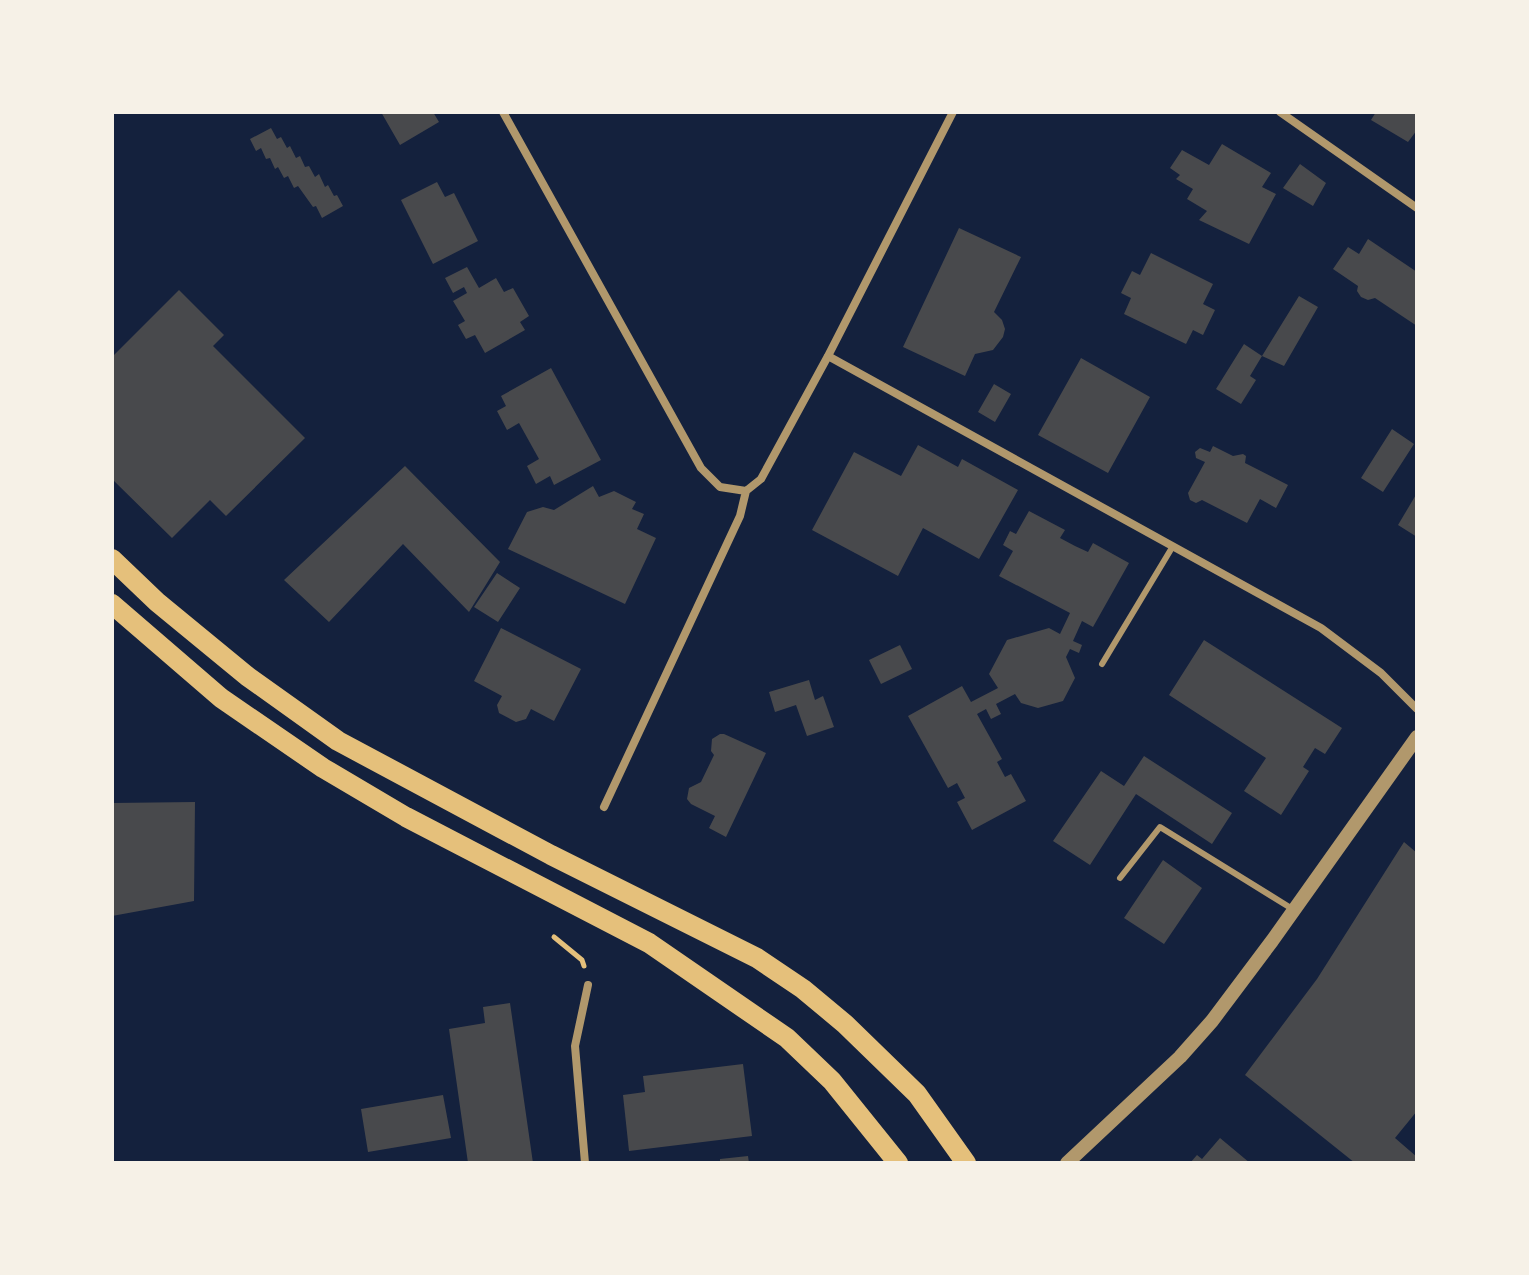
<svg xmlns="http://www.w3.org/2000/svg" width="1529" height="1275" font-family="'IBM Plex Sans',sans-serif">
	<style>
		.building { fill: #48494c }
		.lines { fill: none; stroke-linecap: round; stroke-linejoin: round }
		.path { stroke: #e5c07b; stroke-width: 5 }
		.service { stroke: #b1986c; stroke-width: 6 }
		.minor { stroke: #b1986c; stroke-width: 8 }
		.tertiary { stroke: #b1986c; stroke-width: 14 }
		.primary { stroke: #e5c07b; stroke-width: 20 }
	</style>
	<rect width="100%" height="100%" fill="#14213d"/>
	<path class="building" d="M381 112H433L439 122 400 145Z
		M1376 112H1417V130L1408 142 1371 120Z
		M271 128 277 139 281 137 287 148 290 146 296 158 300 156 305 167 309 166 315 177 319 174 325 187 328 185 334 196 337 195 343 206 322 218 316 206 313 207 298 186 294 188 288 176 284 178 278 167 275 169 270 158 266 159 261 148 256 151 250 139Z
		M1222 144 1271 173 1262 187 1276 194 1249 244 1199 220 1207 211 1187 199 1193 189 1176 179 1180 175 1170 168 1182 150 1209 165Z
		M1300 164 1326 183 1313 206 1283 188Z
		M437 182 445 197 454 193 478 241 433 264 401 200Z
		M959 228 1021 257 994 312 1002 320 1005 329 1003 337 993 350 975 354 965 376 903 347Z
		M1368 239 1417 272V326L1375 298 1368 300 1361 297 1357 291 1358 286 1333 269 1348 247 1359 254Z
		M1151 253 1213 284 1203 304 1215 310 1203 335 1193 330 1186 344 1124 314 1131 298 1121 293 1132 271 1140 275Z
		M467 267 479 288 496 278 504 292 513 288 529 316 520 322 525 330 485 353 475 335 466 339 458 325 465 321 453 301 467 293 464 287 453 293 445 278Z
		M179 290 224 335 213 346 305 438 226 516 210 500 172 538 112 479V357Z
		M1299 296 1318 307 1284 366 1262 356 1250 376 1256 380 1241 404 1216 389 1244 344 1262 356Z
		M1081 358 1150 397 1108 473 1038 435Z
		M551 368 601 460 554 485 550 476 536 484 527 466 539 459 519 423 507 430 497 411 506 406 501 396Z
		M994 384 1011 394 995 422 978 412Z
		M1392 429 1414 444 1383 492 1361 478Z
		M918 445 958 467 962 459 1018 490 979 559 923 528 898 576 812 530 854 452 901 476Z
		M1213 446 1233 456 1243 454 1246 456 1245 463 1288 485 1276 508 1260 499 1247 523 1202 500 1196 503 1190 500 1188 493 1205 462 1196 458 1195 452 1200 448 1210 452Z
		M405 466 500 562 469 612 403 544 329 622 284 580Z
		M593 486 599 497 614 491 636 502 632 509 644 514 637 529 656 538 625 604 508 549 527 512 543 507 554 510Z
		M1417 493V537L1398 525Z
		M1029 511 1065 530 1060 538 1075 546 1088 552 1093 543 1129 563 1093 627 1082 621 1073 641 1082 645 1079 653 1070 649 1066 657 1075 678 1063 701 1038 708 1021 703 1015 694 996 704 1001 714 991 719 986 709 977 714 1002 759 997 762 1005 777 1011 774 1026 801 972 830 957 802 965 798 957 783 948 788 908 716 962 686 971 702 998 688 989 674 1007 640 1049 628 1060 634 1070 613 999 576 1013 551 1003 545 1010 531 1016 534Z
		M497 573 520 588 498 622 474 607Z
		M501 628 581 669 554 721 531 709 526 719 516 722 499 713 497 705 502 696 474 681Z
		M1204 640 1342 728 1325 754 1315 748 1303 767 1309 771 1281 815 1244 791 1266 758 1169 695Z
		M900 645 912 669 881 684 869 660Z
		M809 680 815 700 823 696 834 727 807 736 796 705 775 712 769 692Z
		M720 734H724L766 753 726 837 709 828 715 816 691 804 687 799 689 788 701 782 714 755 711 751 712 739Z
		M1144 756 1232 813 1212 844 1136 794 1090 865 1053 841 1101 771 1124 786Z
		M195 802 194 901 112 916V803Z
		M1404 842 1417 853V1111L1395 1138 1417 1157V1163H1355L1245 1075 1317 979Z
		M1163 860 1202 888 1164 944 1124 918Z
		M510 1003 533 1163H468L449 1029 485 1023 483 1007Z
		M743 1064 752 1136 629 1151 623 1095 645 1092 643 1076Z
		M443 1095 451 1138 368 1152 361 1109Z
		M1220 1138 1250 1163H1190L1197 1155 1202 1159Z
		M748 1156 749 1163H720V1159Z"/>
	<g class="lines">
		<path class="path" d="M554 937 582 960 584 966"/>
		<path class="service" d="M1102 664 1173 546
			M1120 878 1160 827 1294 910"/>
		<path class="minor" d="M503 112 701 468 720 487 746 491
			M1280 112 1417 208
			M828 356 1321 628 1381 673 1417 709
			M604 807 740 516 746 491 761 479 828 356 953 112
			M585 1163 575 1046 588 985"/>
		<path class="tertiary" d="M1067 1163 1180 1057 1212 1021 1272 941 1417 737"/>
		<path class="primary" d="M112 559 157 602 247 676 338 741 551 855 757 958 803 989 845 1024 917 1094 966 1163
			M112 604 221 698 323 768 406 817 649 943 787 1038 832 1081 898 1163"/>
	</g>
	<rect width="1529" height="1275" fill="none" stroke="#f6f1e7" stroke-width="228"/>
</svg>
